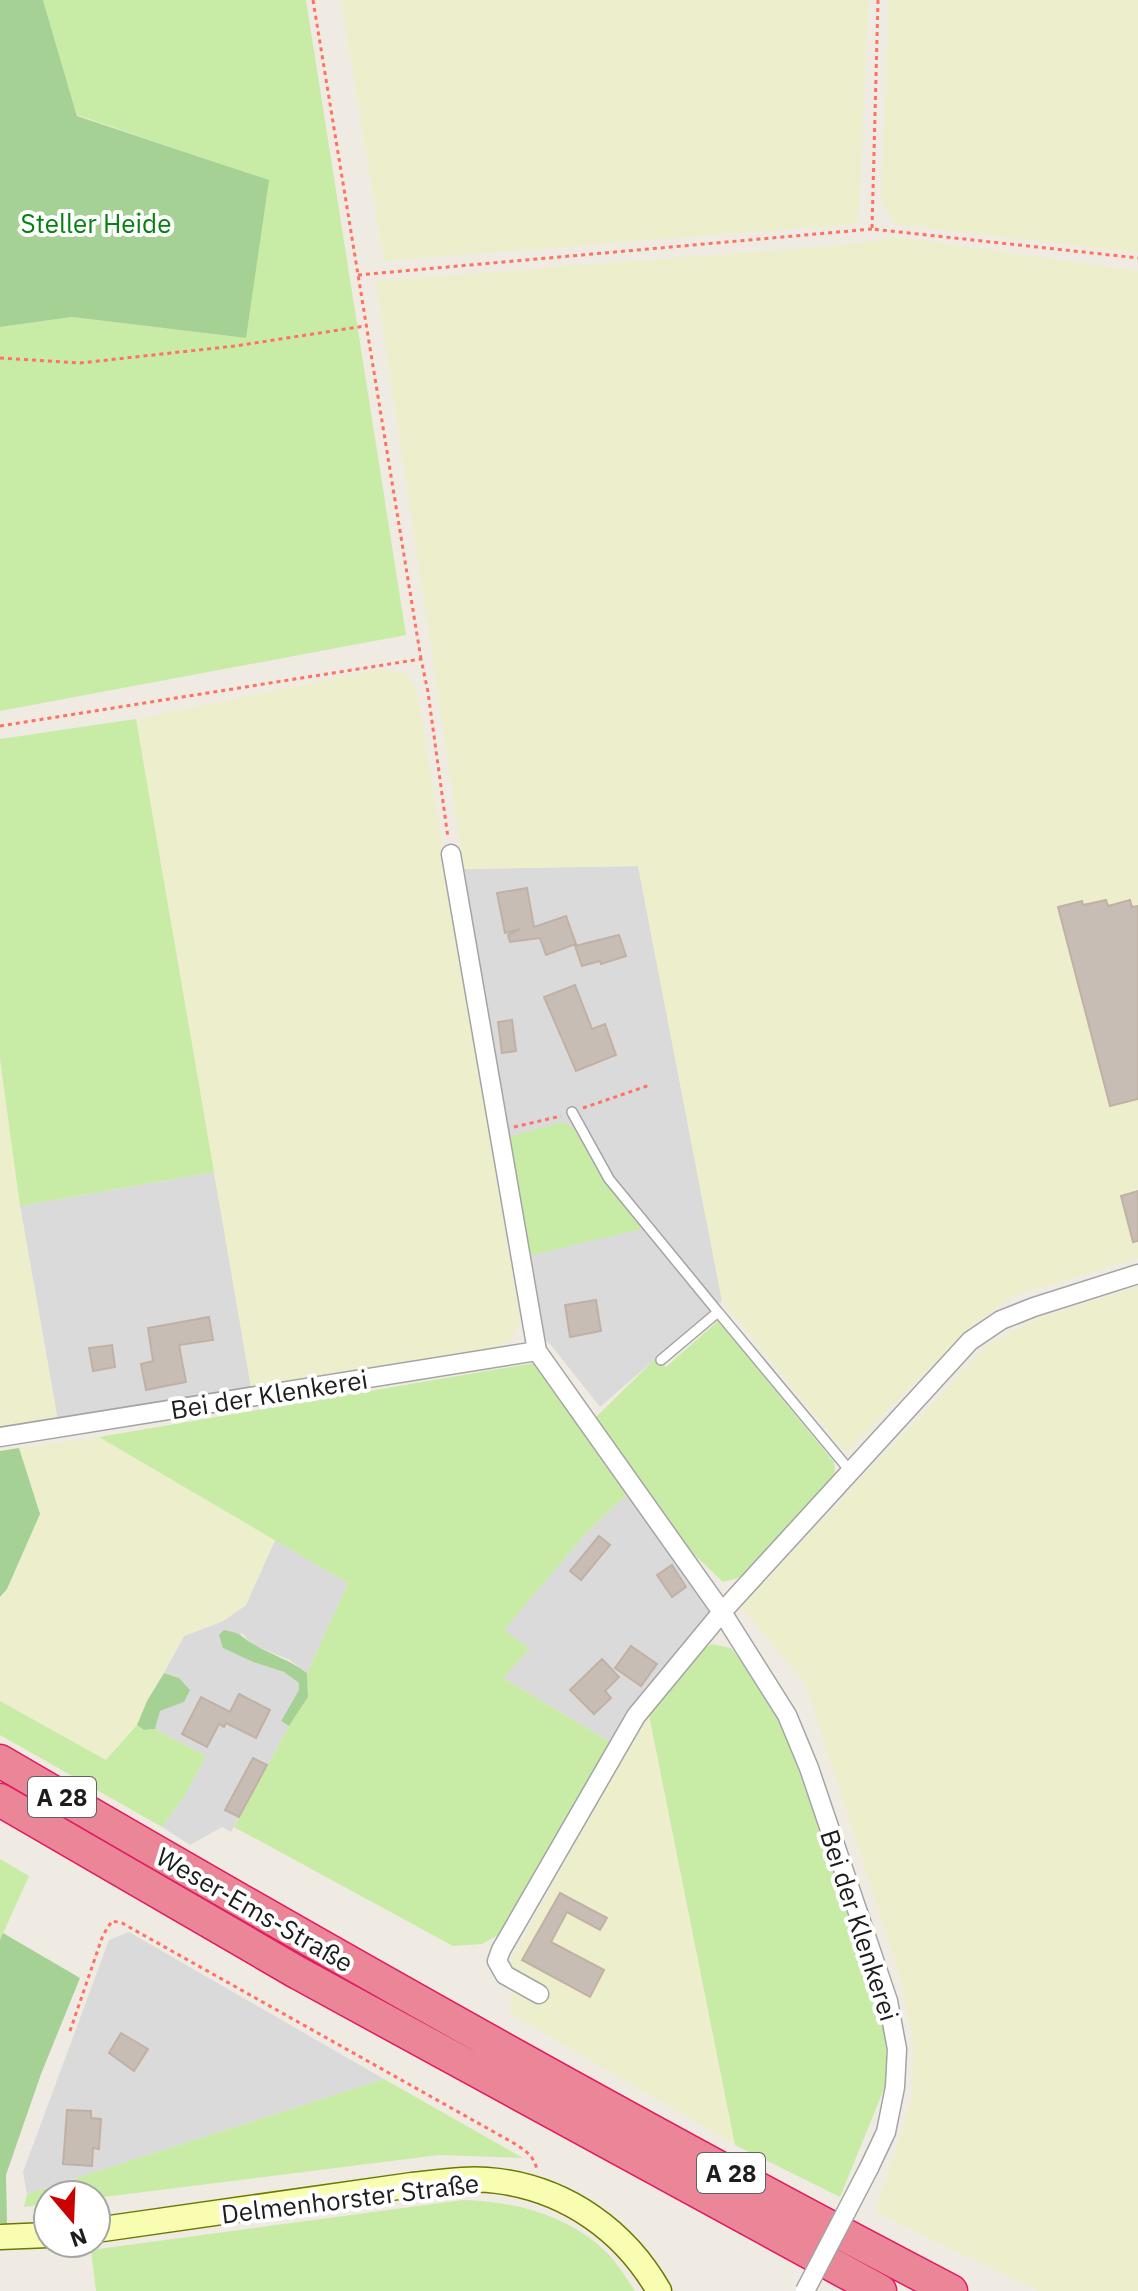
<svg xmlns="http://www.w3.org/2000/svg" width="1138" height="2291" font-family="'IBM Plex Sans',sans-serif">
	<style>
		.residential { fill: #dbdada }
		.farmland { fill: #edefcc }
		.grass { fill: #c8eca5 }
		.forest { fill: #a6d194 }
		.building { fill: #c7bdb5; stroke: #c1b1a4; stroke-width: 2 }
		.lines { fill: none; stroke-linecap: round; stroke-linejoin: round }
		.lane-casing { stroke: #a4a4a4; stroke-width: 12 }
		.street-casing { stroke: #a4a4a4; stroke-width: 21 }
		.secondary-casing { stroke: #6c7800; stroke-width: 27 }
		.highway-casing { stroke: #e21a60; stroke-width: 35 }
		.path { stroke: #ff7263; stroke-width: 3; stroke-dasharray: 4 4; stroke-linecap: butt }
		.lane { stroke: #fff; stroke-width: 9 }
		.street { stroke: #fff; stroke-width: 18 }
		.secondary { stroke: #f9fdb2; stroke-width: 24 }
		.highway { stroke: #eb8598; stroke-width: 32 }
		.street-bridge-casing { stroke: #a4a4a4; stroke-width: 21; stroke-linecap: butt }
		.street-bridge { stroke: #fff; stroke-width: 18 }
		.labels { text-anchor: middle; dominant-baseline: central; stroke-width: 8; stroke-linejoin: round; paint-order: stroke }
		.shield { fill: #fff; stroke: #616161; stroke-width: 2 }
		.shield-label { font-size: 24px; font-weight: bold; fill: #1d1d1d }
		.park-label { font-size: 26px; fill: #05810f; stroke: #fff }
		.street-label { font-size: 26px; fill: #1d1d1d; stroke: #fff }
	</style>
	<rect width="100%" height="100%" fill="#efebe2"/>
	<path class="residential" d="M638 866 722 1301 600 1407 550 1344 541 1338 464 869Z
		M214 1172 251 1387 58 1421 20 1206Z
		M629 1492 712 1614 612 1743 503 1678 530 1649 503 1630 587 1532Z
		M275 1540 348 1583 307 1673 290 1660 251 1644 242 1633 223 1648 253 1662 284 1672 300 1683 299 1690 281 1721 289 1726 231 1832 222 1827 190 1845 162 1827 185 1795 206 1756 155 1729 160 1711 184 1702 179 1678 164 1673 184 1636 223 1621 246 1605Z
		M129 1932 384 2079 27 2194 23 2172 109 1940Z"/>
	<path class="farmland" d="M341 0H869L858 224 384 261Z
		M889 0H1138V253L895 224 881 200Z
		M899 237 1138 271V1258L1014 1296 974 1323 846 1453 722 1301 638 866 464 869 376 281 844 245Z
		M380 669 406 673 417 689 520 1322 512 1339 495 1351 251 1387 136 719Z
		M0 1059 20 1206 58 1421 0 1430Z
		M1138 1287V2291H1038L875 2212 911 2102 914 2047 899 1974 805 1683 741 1607 987 1345 1039 1318Z
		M99 1437 275 1540 246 1605 223 1621 184 1636 147 1701 137 1725 106 1760 0 1701V1597L7 1589 40 1514 19 1448Z
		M648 1710 735 2145 511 2014V1961Z"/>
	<path class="grass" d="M43 0H306L406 635 0 711V327L72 317 245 338 268 180 77 115Z
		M136 719 214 1172 20 1206 0 1059V739Z
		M562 1122 573 1127 605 1182 642 1229 528 1256 509 1137Z
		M718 1321 834 1462 835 1475 741 1577 723 1582 682 1543 594 1419 657 1357 666 1367Z
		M534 1363 539 1365 629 1492 587 1532 504 1630 530 1649 503 1678 612 1743 502 1933 482 1944 453 1946 234 1827 289 1726 308 1697 307 1673 348 1583 99 1437Z
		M711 1644 731 1648 776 1707 876 1988 886 2036V2084L840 2197 735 2145 648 1710 695 1657Z
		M0 1701 106 1760 137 1725 144 1730 155 1729 206 1756 185 1795 162 1827 0 1735Z
		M0 1859 29 1876 0 1940Z
		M384 2079 523 2158 439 2155 96 2198V2195H48V2204L24 2207 27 2194Z
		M463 2200C513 2201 568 2215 605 2251 617 2262 626 2278 635 2291H96L91 2250Z"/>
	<path class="forest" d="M0 0H43L77 116 269 180 246 338 72 317 0 327Z
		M19 1448 40 1514 7 1589 0 1597V1451Z
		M224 1630C244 1634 238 1635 253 1644 271 1655 290 1660 307 1673L308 1697 289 1726 281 1721 299 1690V1683L284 1672 253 1662 223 1648 219 1635Z
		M164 1673 179 1678 190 1690 184 1702 160 1711 155 1729 144 1730 137 1725 147 1701Z
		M3 1933 80 1978 41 2074 6 2175 7 2224 0 2223V1940Z"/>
	<path class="building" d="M527 888 534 927 566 916 576 944 546 955 540 938 510 942 508 935 520 929 505 933 497 893Z
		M1106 900 1108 906 1130 900 1132 907 1138 906V1099L1110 1106 1058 907 1082 901 1083 905Z
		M619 935 626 956 601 964 600 961 582 966 575 946Z
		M575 985 592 1029 605 1024 616 1055 576 1071 544 997Z
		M512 1020 516 1051 502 1053 498 1022Z
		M1138 1191V1241L1133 1242 1121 1196Z
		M596 1300 601 1331 570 1337 565 1305Z
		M209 1317 213 1340 179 1345 186 1382 146 1390 141 1364 153 1361 148 1328Z
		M112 1345 115 1367 93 1371 89 1348Z
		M599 1536 610 1545 581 1580 570 1571Z
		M672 1565 686 1587 672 1597 657 1575Z
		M631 1646 657 1664 641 1686 615 1668Z
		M602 1659 619 1677 605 1691 611 1698 594 1714 570 1690Z
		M239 1694 270 1710 256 1738 226 1723 224 1727 219 1724 207 1747 182 1734 201 1697 230 1712Z
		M253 1758 267 1765 239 1817 225 1810Z
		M560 1893 607 1918 600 1930 567 1912 551 1942 604 1970 590 1997 522 1960Z
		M121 2033 148 2049 134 2071 109 2053Z
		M67 2110 91 2111V2118L101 2119 99 2149 93 2148 92 2166 63 2164Z"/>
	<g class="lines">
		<defs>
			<path id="lane" d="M572 1112 609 1179 718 1312
				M661 1360 718 1312 851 1472"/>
			<path id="street" d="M451 854 537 1351 722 1612 787 1715 809 1768 888 2001 897 2049 895 2087 886 2132 869 2168
				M0 1437 537 1351
				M539 1994 505 1975 497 1961 501 1950 636 1716 722 1612 970 1341 1001 1320 1034 1307 1138 1274"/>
			<path id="secondary" d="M96 2230 412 2185C440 2182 469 2177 498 2181 567 2190 625 2231 659 2291
				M0 2237 48 2235"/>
			<path id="highway" d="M0 1761C313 1944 629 2123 951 2291
				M0 1800 298 1973 880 2291"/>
		</defs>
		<use href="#lane" class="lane-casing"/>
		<use href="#street" class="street-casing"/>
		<use href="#secondary" class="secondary-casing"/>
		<use href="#highway" class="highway-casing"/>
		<path class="path" d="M313 0 421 659
			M878 0 872 229 1138 258
			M358 275 872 229
			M0 358 80 363 235 346 365 326
			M0 726 421 659 428 692 448 838
			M583 1108 650 1085
			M514 1127 561 1116
			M70 2031 103 1935 112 1921 122 1923 510 2141C522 2148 535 2155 537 2171
			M64 2250 84 2248"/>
		<use href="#lane" class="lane"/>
		<use href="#street" class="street"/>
		<use href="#secondary" class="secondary"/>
		<use href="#highway" class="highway"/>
		<defs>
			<path id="street-bridge" d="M805 2291 869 2168"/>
		</defs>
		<use href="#street-bridge" class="street-bridge-casing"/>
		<use href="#street-bridge" class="street-bridge"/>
	</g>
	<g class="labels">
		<g class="shield">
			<rect x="28" y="1777" width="68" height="40" rx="6"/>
			<rect x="697" y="2153" width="68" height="40" rx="6"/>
		</g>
		<g class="shield-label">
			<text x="62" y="1797">A 28</text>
			<text x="731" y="2173">A 28</text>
		</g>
		<g class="park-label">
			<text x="96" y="223">Steller Heide</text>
		</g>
		<g class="street-label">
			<text transform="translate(269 1394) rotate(-9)">Bei der Klenkerei</text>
			<text transform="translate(255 1909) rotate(30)">Weser-Ems-Straße</text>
			<text transform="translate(860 1925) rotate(72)">Bei der Klenkerei</text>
			<text transform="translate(350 2198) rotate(-7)">Delmenhorster Straße</text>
		</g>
	</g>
	<g transform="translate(72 2219) rotate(161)"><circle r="38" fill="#ffffff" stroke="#a5a5a5" stroke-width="2"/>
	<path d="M0-6L14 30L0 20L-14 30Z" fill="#ca0001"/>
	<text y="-12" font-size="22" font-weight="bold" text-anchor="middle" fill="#1d1d1d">N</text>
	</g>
</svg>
